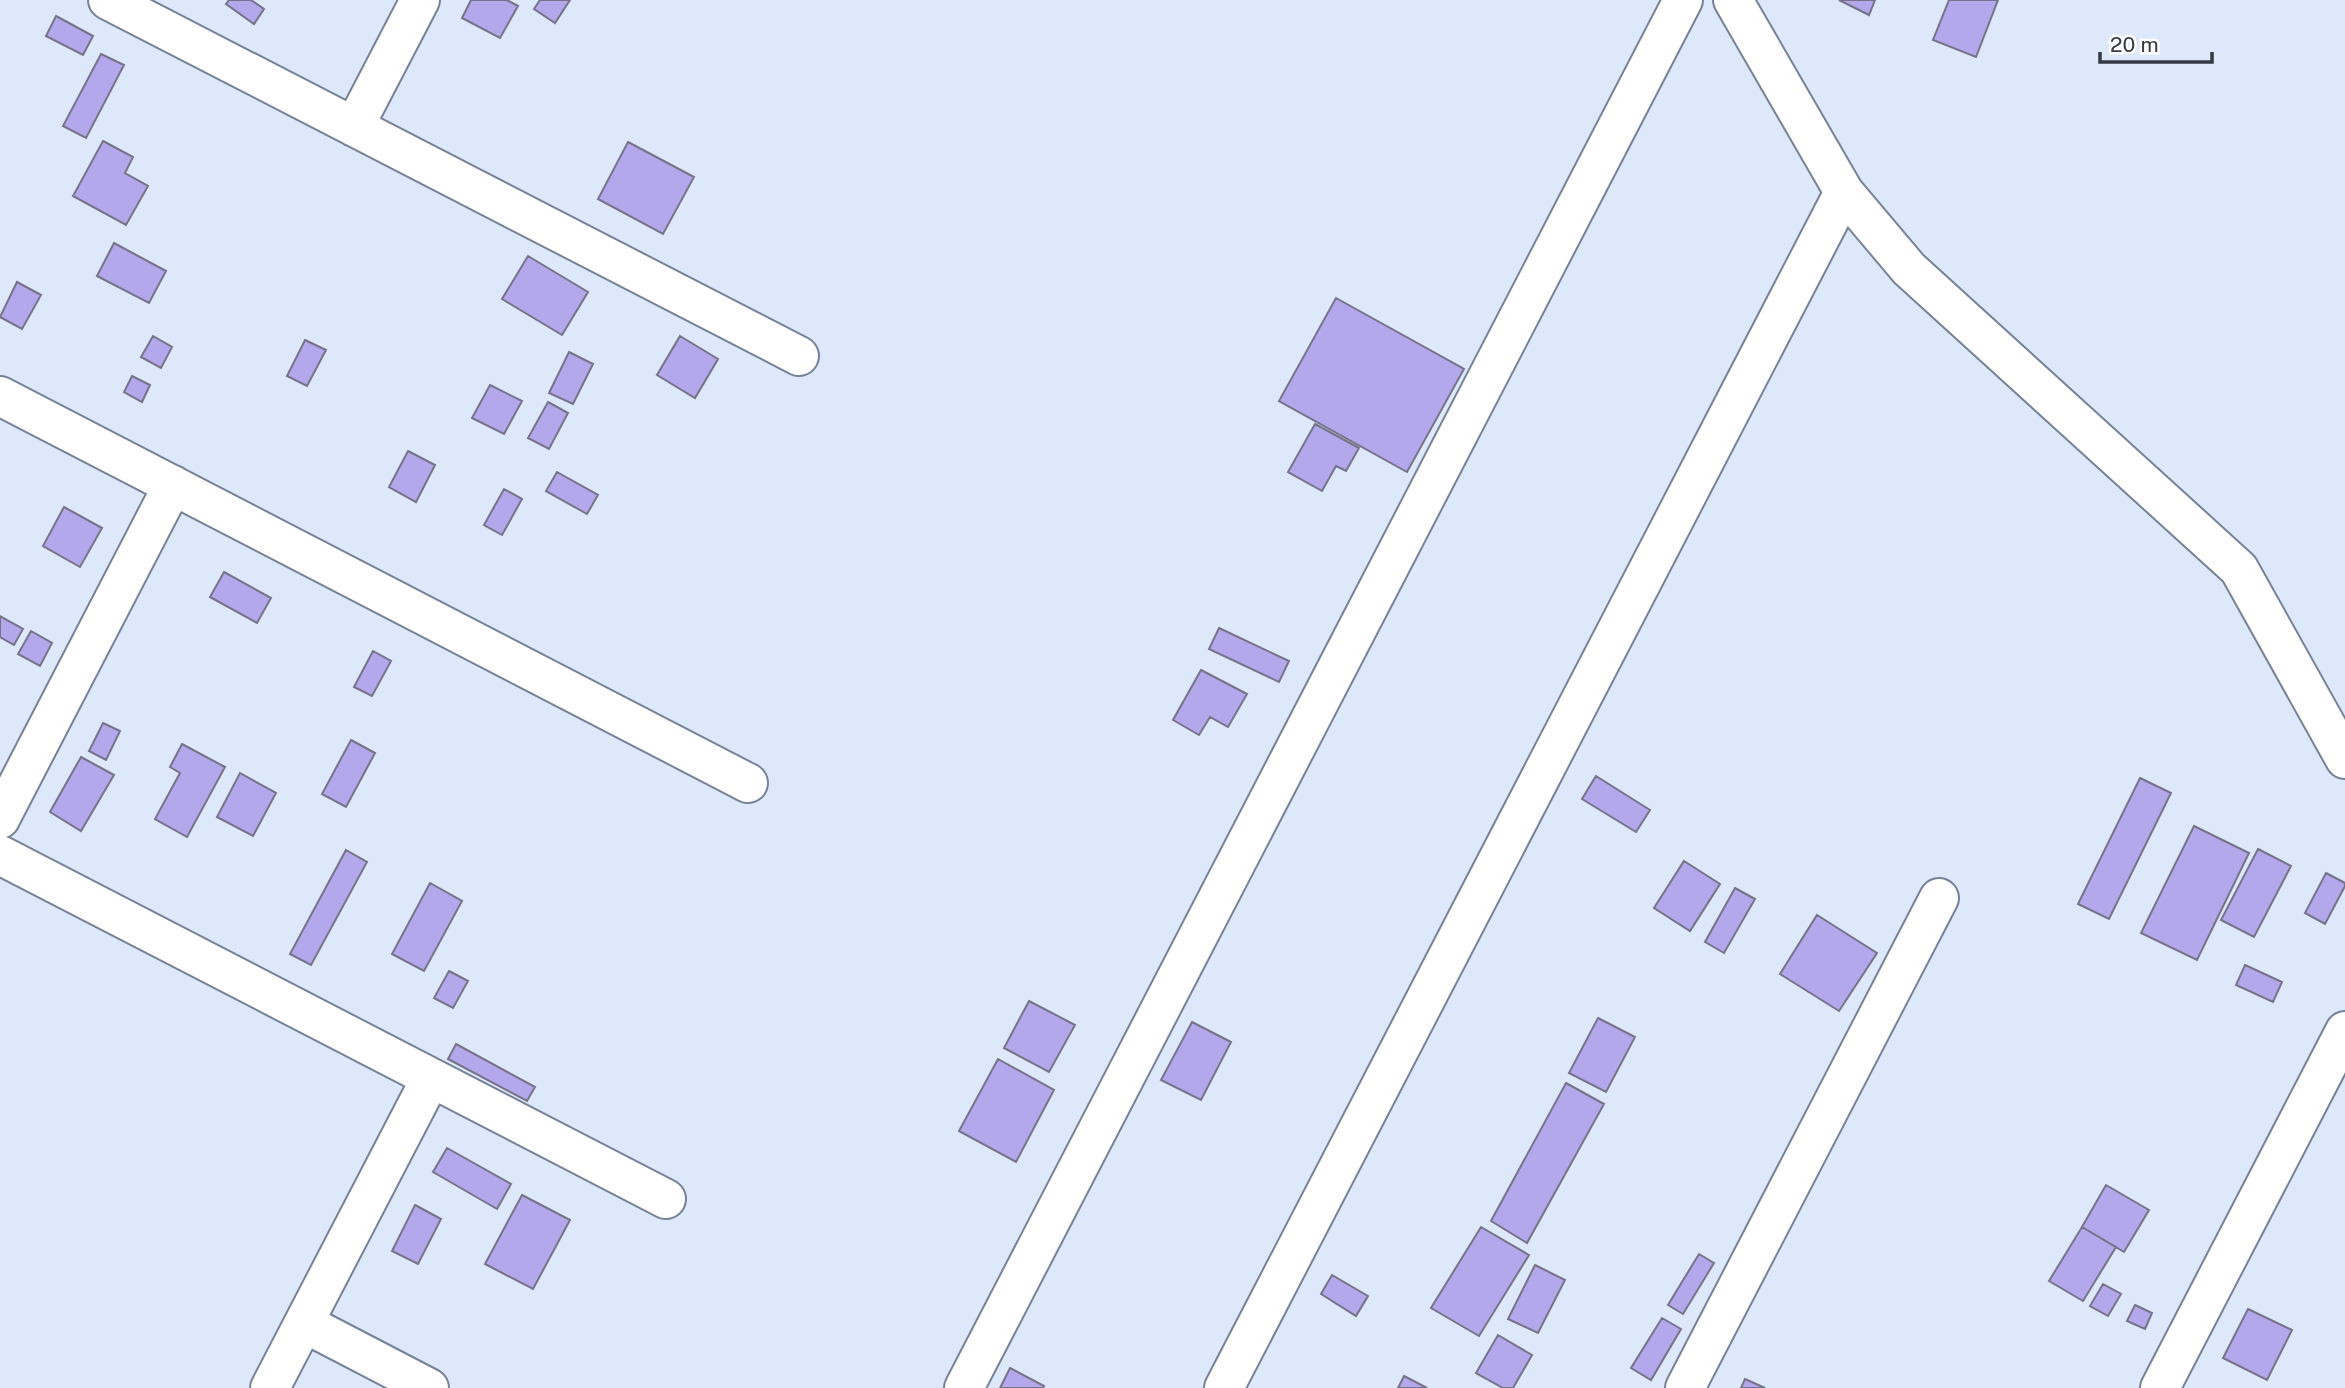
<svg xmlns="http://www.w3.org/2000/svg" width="2345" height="1388" font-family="'Public Sans',sans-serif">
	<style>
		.building { fill: #b3a8ec; stroke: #767389; stroke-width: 2 }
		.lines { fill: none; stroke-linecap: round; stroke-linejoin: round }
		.street-casing { stroke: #768297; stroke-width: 42 }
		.street { stroke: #fff; stroke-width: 38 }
	</style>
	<rect width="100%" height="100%" fill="#dde8fb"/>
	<path class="building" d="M229 0H251L264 9 254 24 226 4Z
		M471 0H507L518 6 500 38 462 18Z
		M540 0H570L555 23 534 9Z
		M1839 0H1875L1869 15Z
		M1949 0H1998L1976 57 1933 40Z
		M56 16 93 36 83 55 46 36Z
		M101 54 124 65 86 138 63 126Z
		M103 141 133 157 125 173 148 186 126 225 73 196Z
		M628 142 694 177 663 234 598 199Z
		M114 243 166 271 149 303 97 276Z
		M528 256 588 292 562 335 502 299Z
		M17 282 41 295 22 329 0 317Z
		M1336 298 1464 369 1407 472 1279 401Z
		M153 336 172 347 161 368 141 357Z
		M680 336 718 359 695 398 657 375Z
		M305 340 326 350 307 386 287 376Z
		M569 352 593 364 573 404 549 393Z
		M132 376 150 385 142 402 124 392Z
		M490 385 522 401 504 434 472 418Z
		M548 402 568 413 549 449 528 438Z
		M1315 424 1359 448 1346 471 1336 466 1322 491 1288 472Z
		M408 451 435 465 416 502 389 487Z
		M557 472 598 495 587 514 546 491Z
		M504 489 522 499 502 535 484 525Z
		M64 507 102 528 80 567 43 546Z
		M224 572 271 598 257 623 210 597Z
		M0 616 23 629 14 645 0 637Z
		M1219 628 1289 661 1279 682 1209 649Z
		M31 631 52 643 40 666 18 654Z
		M373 651 391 661 372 696 354 687Z
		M1201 670 1247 694 1228 727 1210 717 1199 735 1173 720Z
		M103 723 120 731 106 760 89 751Z
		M351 740 375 753 346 807 322 794Z
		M182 744 225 767 187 837 155 819 180 773 170 767Z
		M81 757 114 775 81 831 50 812Z
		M240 773 276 793 253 836 217 817Z
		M1596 776 1650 810 1636 832 1582 799Z
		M2140 778 2171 793 2109 919 2078 904Z
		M2194 826 2249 853 2197 960 2141 933Z
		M2258 849 2291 866 2254 937 2221 920Z
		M346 850 367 862 311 965 290 954Z
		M1684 861 1720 884 1690 931 1654 908Z
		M2326 873 2345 883V886L2325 924 2305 913Z
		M430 883 462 901 424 971 392 954Z
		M1735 888 1755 899 1724 953 1705 942Z
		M1817 915 1877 953 1839 1011 1780 974Z
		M2245 965 2282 982 2273 1002 2236 985Z
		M449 971 468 981 453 1008 434 998Z
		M1029 1001 1075 1025 1049 1072 1004 1048Z
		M1598 1018 1635 1037 1606 1092 1569 1073Z
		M1192 1022 1231 1042 1201 1100 1161 1080Z
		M456 1044 535 1087 527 1101 448 1059Z
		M998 1059 1054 1090 1016 1162 959 1131Z
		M1566 1083 1604 1104 1527 1243 1491 1221Z
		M447 1148 511 1184 497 1209 433 1172Z
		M2106 1185 2149 1210 2124 1252 2082 1227Z
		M522 1195 570 1220 533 1289 485 1264Z
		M415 1205 441 1219 418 1264 392 1251Z
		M1481 1227 1529 1255 1479 1336 1431 1308Z
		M2082 1227 2116 1247 2083 1301 2049 1281Z
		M1699 1254 1714 1263 1683 1314 1668 1305Z
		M1535 1265 1565 1280 1538 1333 1508 1319Z
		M1332 1275 1368 1296 1356 1316 1321 1294Z
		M2103 1284 2121 1294 2108 1316 2090 1306Z
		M2135 1305 2152 1313 2145 1329 2127 1321Z
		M2248 1309 2292 1330 2267 1380 2223 1358Z
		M1662 1318 1681 1329 1651 1380 1631 1368Z
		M1498 1335 1532 1355 1513 1388H1503L1476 1373Z
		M1010 1368 1044 1386 1043 1388H1000Z
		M1404 1376 1427 1388H1398Z
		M1745 1379 1765 1388H1741Z"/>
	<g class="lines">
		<defs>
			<path id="street" d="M108 0 799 356
				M1733 0 1844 192 1909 269 2239 569 2345 759
				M354 127 420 0
				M0 396 748 783
				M0 819 173 485
				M0 855 666 1199
				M304 1323 429 1388
				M270 1388 431 1078
				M964 1388 1683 0
				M1224 1388 1844 192
				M1685 1388 1939 898
				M2160 1388 2345 1031"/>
		</defs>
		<use href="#street" class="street-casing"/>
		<use href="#street" class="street"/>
	</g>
	<path d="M2100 52v10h112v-10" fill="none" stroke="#353a43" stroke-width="3.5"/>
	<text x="2110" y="52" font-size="21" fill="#353a43" stroke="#ffffff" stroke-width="5" paint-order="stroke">20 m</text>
</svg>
